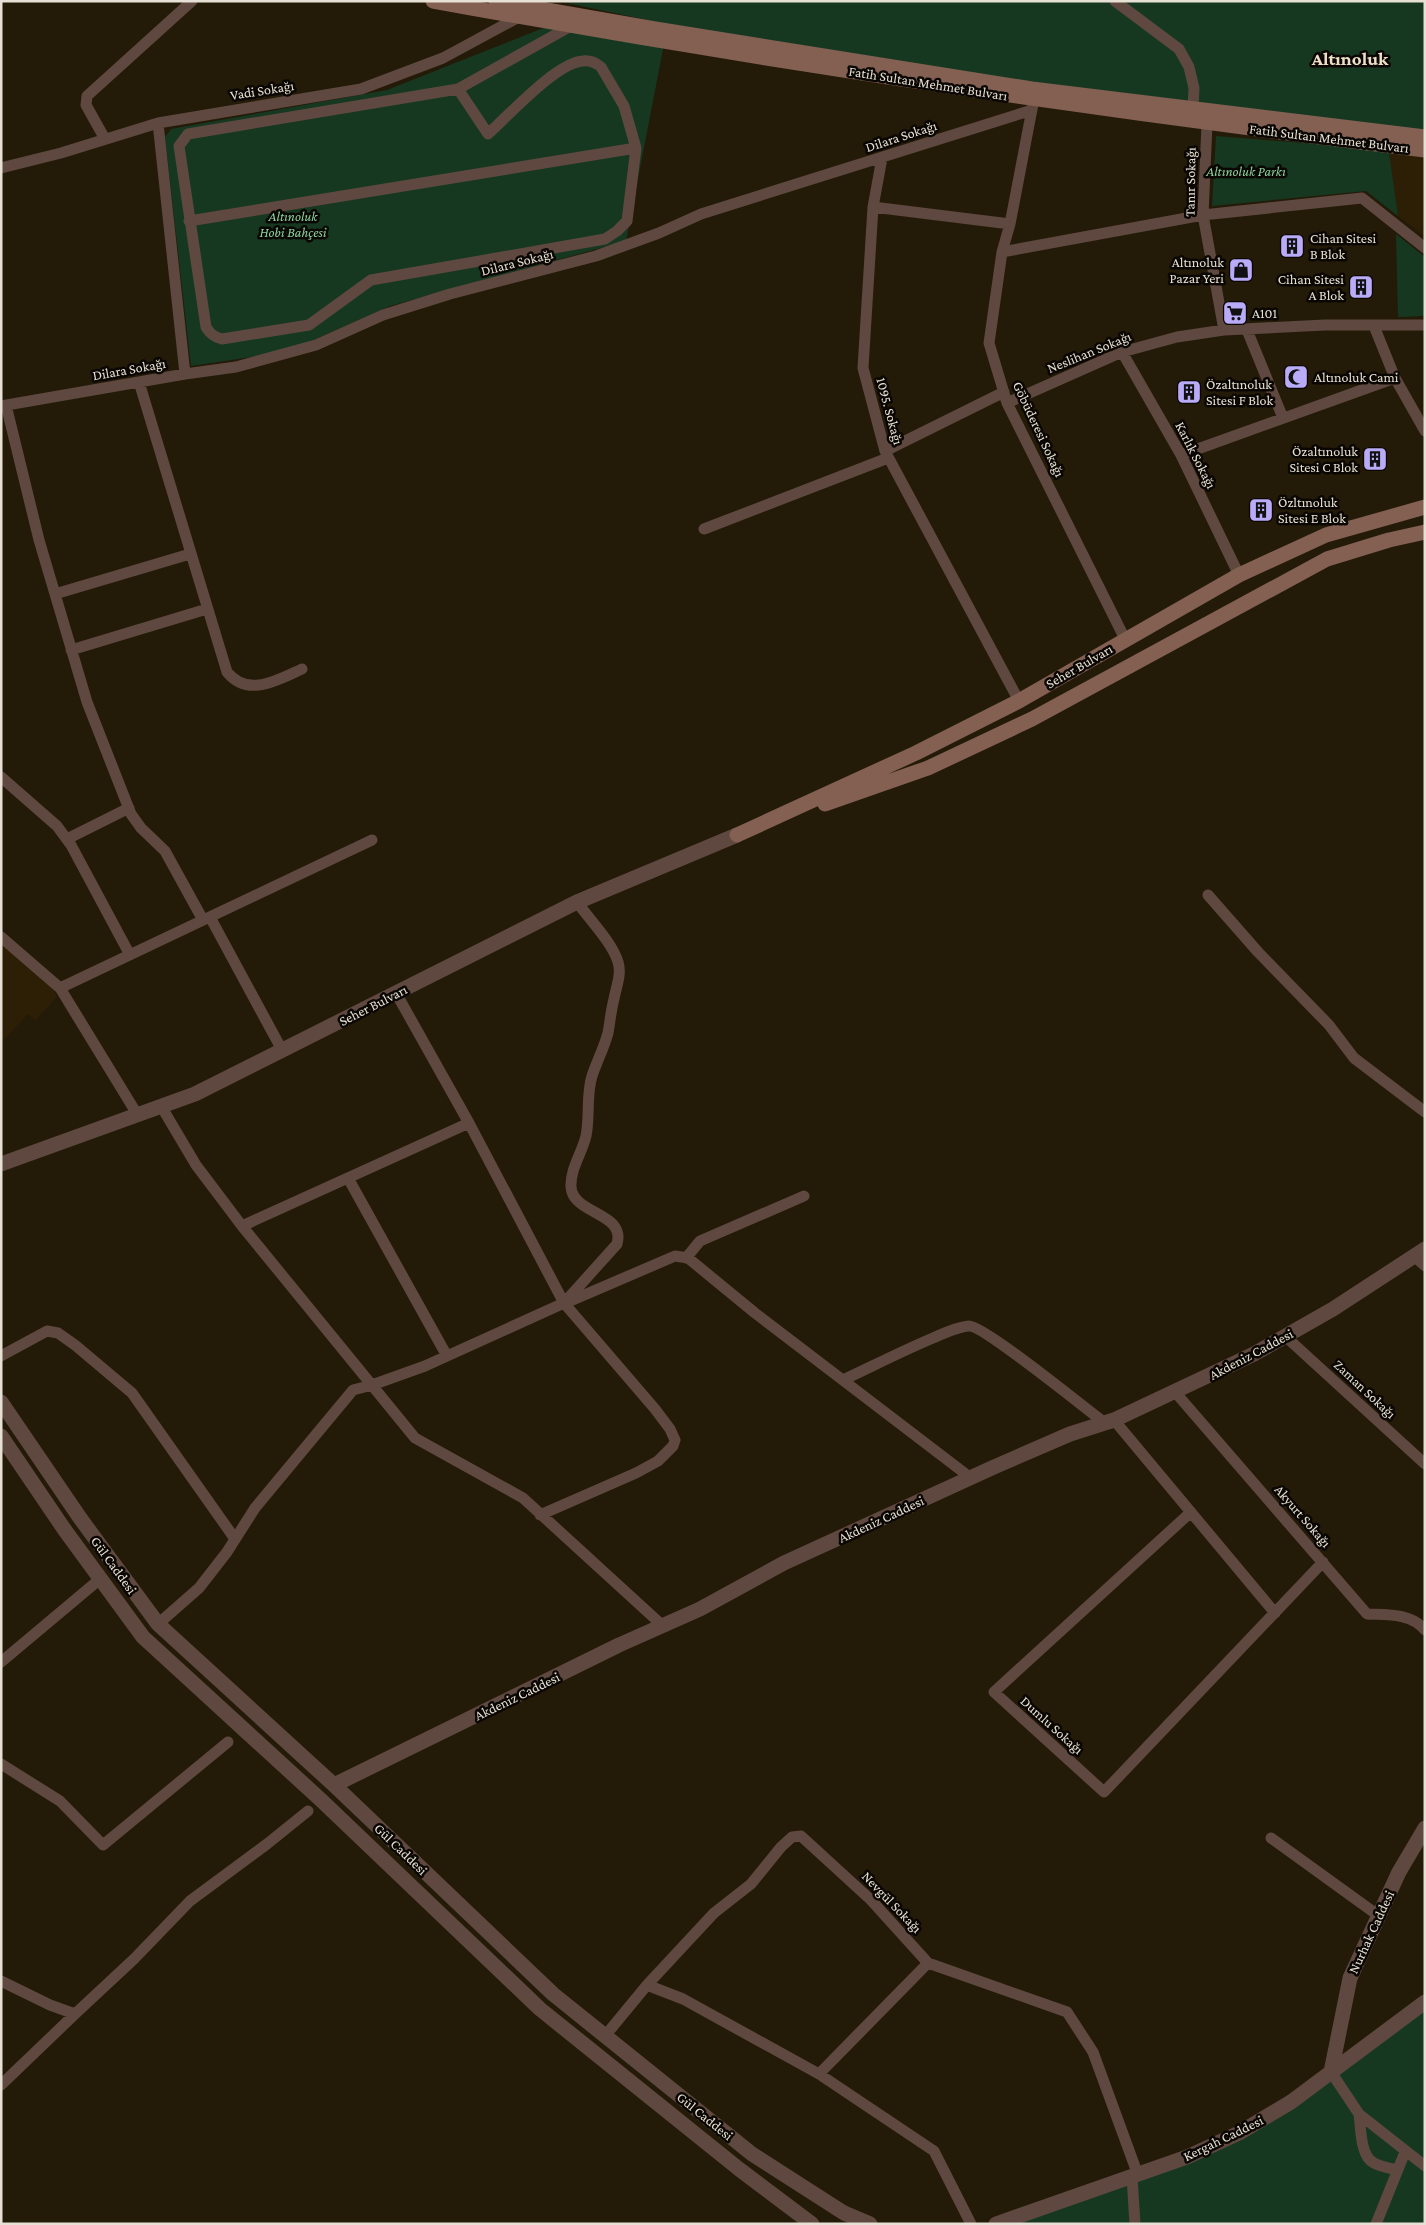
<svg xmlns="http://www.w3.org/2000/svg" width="1426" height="2225" font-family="'Crimson Pro',serif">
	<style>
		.built { fill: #2d1f06 }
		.green { fill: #163821 }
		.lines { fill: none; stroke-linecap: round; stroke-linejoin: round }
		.minor { stroke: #5e483f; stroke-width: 11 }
		.tertiary { stroke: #5e483f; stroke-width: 15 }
		.secondary { stroke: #836052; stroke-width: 15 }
		.labels { text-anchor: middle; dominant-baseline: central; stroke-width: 5; stroke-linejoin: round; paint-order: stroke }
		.street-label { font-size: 14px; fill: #e7e0d4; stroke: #0a0602 }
		.park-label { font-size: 14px; font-style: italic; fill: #8ad39f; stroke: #0a0602 }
		.poi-label { font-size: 14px; fill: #e7e0d4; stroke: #0a0602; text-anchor: start }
		.district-label { font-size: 19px; font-weight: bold; fill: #eddfc7; stroke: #0a0602 }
	</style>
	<rect width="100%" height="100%" fill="#241a08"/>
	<path class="built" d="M1389 152 1425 157V237L1398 216Z
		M1 942 51 986 57 997 36 1020 28 1014 1 1043Z"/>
	<path class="green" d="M558 1H1425V140L755 43Z
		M546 27 664 44 626 241 390 306 309 342 270 354 191 366 165 137 171 129 387 90Z
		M1216 136 1341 146 1389 152 1398 216 1366 191 1212 206Z
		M1396 234 1425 257V316L1398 317Z
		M1425 2002V2224H989L1217 2144Z"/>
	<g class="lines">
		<path class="minor" d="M1115 1 1179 49 1189 67 1194 88 1193 108
			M458 89 488 134C508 116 557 62 583 61 591 60 596 63 601 67L624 106 636 148 627 221 617 231 605 239 371 280 309 325 222 339C214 337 210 334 206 327L179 146 188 134 458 89 571 26
			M1033 104 1010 224 1002 252 989 343 1007 403 1125 639
			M158 123 185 374
			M1207 124 1203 215 1224 330
			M105 139 86 105 87 96 192 1
			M882 158 873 207 863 368 885 451 1019 701
			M1 168 61 153 158 123 361 89 443 58 519 17
			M873 207 1010 224
			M189 221 636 148
			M1002 252 1203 215 1362 198 1425 248
			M1374 326 1395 378 1425 431
			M1247 330 1283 418
			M1122 352 1181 455 1239 575
			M139 382 227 672C248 698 277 680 302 669
			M1007 403 1122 352 1177 337 1224 330 1325 325H1425
			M6 405 39 540 87 702 131 814 141 828 165 851 203 920
			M1 406 185 374 236 367 316 345 383 315 450 294 596 256 659 233 701 214 1032 110
			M885 451 1004 392
			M1181 455 1395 378
			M704 529 888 458
			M55 594 190 554
			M71 650 207 609
			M1 777 57 826 71 845 130 955
			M67 839 129 808
			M1208 895 1258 952 1329 1025 1354 1058 1425 1112
			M210 917 282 1050
			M1 937 60 988 137 1114
			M60 988 372 840
			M396 993 469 1123 564 1303 655 1409 670 1429 675 1440 673 1446 658 1461 636 1473 540 1515
			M161 1106 196 1165 242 1226
			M469 1123 242 1226 415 1438 523 1498 663 1626
			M348 1178 447 1356
			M1415 1257 1425 1266
			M686 1258 700 1241 804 1196
			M568 1302 675 1256 688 1258 755 1313 971 1478
			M1285 1336 1425 1464
			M1 1356 47 1331 58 1333 75 1345 132 1393 235 1539
			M843 1380C873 1366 902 1351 933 1338 944 1333 957 1327 969 1326 983 1325 1086 1409 1105 1423
			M1175 1392 1367 1614C1388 1615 1411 1613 1425 1630
			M1114 1420 1275 1613
			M1191 1512 994 1692 1104 1792 1323 1562
			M158 1624 199 1588 227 1552 255 1508 353 1390 372 1385 425 1366 564 1303 617 1244C626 1212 573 1215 571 1187 570 1169 582 1153 586 1136 590 1116 586 1095 592 1076 597 1061 604 1048 608 1033 610 1022 611 1010 614 999 616 987 622 974 618 962 612 942 589 919 577 902
			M1 1662 100 1579
			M1 1764 60 1801 103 1845 228 1742
			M1271 1838 1379 1916
			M1 1981 50 2005 75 2014 134 1959 190 1901 267 1844 308 1811
			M647 1985 683 1999 819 2074 934 2151 971 2224
			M605 2036 647 1985 714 1913 751 1884 781 1847 792 1837 801 1836 871 1900 928 1963 1067 2012 1093 2052 1138 2175
			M1331 2072 1359 2114 1425 2166
			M819 2074 928 1963
			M1 2085 75 2014
			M1359 2114C1361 2128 1360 2156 1374 2163 1381 2167 1389 2168 1397 2170
			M1132 2177 1135 2224
			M1376 2224 1405 2152"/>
		<path class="tertiary" d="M1 1164 195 1094 577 902 737 835
			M1 1402 80 1518 158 1624 334 1785 553 1994 752 2154 844 2213 870 2224
			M1 1436 64 1529 143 1637 321 1800 540 2009 739 2169 812 2224
			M334 1785 619 1645 700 1609 784 1563 994 1467 1070 1434 1114 1420 1254 1354 1333 1309 1425 1249
			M1331 2072 1350 1978 1399 1872 1425 1828
			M996 2224 1187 2157 1239 2133 1291 2102 1425 2002"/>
		<path class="secondary" d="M433 1C762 61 1093 110 1425 150
			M496 1 655 29 1032 89 1425 137
			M825 804 928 768 1032 719 1327 559 1389 540 1425 532
			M737 835 916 753 1019 701 1239 575 1326 535 1425 507"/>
	</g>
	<defs>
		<symbol id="building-square" viewBox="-11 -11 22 22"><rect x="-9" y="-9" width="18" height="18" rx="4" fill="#b9abf7" stroke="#0a0602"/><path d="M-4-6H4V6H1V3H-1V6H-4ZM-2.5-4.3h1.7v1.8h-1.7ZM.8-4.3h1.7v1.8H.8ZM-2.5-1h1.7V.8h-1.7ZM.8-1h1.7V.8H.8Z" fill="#111"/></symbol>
		<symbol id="shop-square" viewBox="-11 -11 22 22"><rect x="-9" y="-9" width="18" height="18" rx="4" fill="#b9abf7" stroke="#0a0602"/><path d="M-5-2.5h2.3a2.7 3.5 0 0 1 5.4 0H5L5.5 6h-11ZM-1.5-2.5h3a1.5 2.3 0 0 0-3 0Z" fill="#111"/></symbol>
		<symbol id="supermarket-square" viewBox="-11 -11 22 22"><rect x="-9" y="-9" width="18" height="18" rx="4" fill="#b9abf7" stroke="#0a0602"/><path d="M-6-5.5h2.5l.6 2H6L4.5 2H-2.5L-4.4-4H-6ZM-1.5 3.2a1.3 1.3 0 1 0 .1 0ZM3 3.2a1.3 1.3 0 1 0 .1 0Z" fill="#111"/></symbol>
		<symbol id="mosque-square" viewBox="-11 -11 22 22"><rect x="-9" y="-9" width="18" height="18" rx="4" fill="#b9abf7" stroke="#0a0602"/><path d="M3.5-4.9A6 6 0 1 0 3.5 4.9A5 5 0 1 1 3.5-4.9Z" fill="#111"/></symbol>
	</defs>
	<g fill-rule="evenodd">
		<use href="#building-square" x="1278" y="232" width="28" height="28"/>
		<use href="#shop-square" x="1227" y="256" width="28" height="28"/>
		<use href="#building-square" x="1347" y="273" width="28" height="28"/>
		<use href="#supermarket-square" x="1221" y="299" width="28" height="28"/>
		<use href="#mosque-square" x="1282" y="363" width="28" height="28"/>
		<use href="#building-square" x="1175" y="378" width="28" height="28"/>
		<use href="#building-square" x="1361" y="445" width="28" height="28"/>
		<use href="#building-square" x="1247" y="496" width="28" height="28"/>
	</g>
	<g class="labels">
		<g class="street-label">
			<text transform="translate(928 83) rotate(9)">Fatih Sultan Mehmet Bulvarı</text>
			<text transform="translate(262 90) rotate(-9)">Vadi Sokağı</text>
			<text transform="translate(901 136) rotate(-18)">Dilara Sokağı</text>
			<text transform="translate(1329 138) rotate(7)">Fatih Sultan Mehmet Bulvarı</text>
			<text transform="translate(1190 182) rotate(-89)">Tanır Sokağı</text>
			<text transform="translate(517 262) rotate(-14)">Dilara Sokağı</text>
			<text transform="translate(1089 352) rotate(-22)">Neslihan Sokağı</text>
			<text transform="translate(129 369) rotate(-10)">Dilara Sokağı</text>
			<text transform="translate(890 411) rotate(75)">1095. Sokağı</text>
			<text transform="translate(1039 429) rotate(65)">Göbüderesi Sokağı</text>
			<text transform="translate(1196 455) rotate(63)">Karlık Sokağı</text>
			<text transform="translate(1079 666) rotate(-30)">Seher Bulvarı</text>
			<text transform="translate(373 1005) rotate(-27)">Seher Bulvarı</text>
			<text transform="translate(1251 1354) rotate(-28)">Akdeniz Caddesi</text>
			<text transform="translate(1365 1389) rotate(43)">Zaman Sokağı</text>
			<text transform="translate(1303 1516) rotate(49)">Akyurt Sokağı</text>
			<text transform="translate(881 1519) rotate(-25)">Akdeniz Caddesi</text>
			<text transform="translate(114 1565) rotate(54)">Gül Caddesi</text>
			<text transform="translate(517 1696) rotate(-26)">Akdeniz Caddesi</text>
			<text transform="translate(1052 1725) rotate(42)">Dumlu Sokağı</text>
			<text transform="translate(401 1849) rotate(44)">Gül Caddesi</text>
			<text transform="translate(892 1902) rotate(46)">Nevgül Sokağı</text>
			<text transform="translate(1371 1932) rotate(-65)">Nurhak Caddesi</text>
			<text transform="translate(705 2116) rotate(39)">Gül Caddesi</text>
			<text transform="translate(1223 2138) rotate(-26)">Kergah Caddesi</text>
		</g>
		<g class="park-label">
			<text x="1246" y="171">Altınoluk Parkı</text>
			<text x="293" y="216">Altınoluk<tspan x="293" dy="16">Hobi Bahçesi</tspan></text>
		</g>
		<g class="poi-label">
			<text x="1310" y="238">Cihan Sitesi<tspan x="1310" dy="16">B Blok</tspan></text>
			<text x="1224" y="262" text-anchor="end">Altınoluk<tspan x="1224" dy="16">Pazar Yeri</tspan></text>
			<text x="1344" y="279" text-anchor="end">Cihan Sitesi<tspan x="1344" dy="16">A Blok</tspan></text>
			<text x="1252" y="313">A101</text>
			<text x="1314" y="377">Altınoluk Cami</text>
			<text x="1206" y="384">Özaltınoluk<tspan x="1206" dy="16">Sitesi F Blok</tspan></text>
			<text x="1358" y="451" text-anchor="end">Özaltınoluk<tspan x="1358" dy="16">Sitesi C Blok</tspan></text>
			<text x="1278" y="502">Özltınoluk<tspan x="1278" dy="16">Sitesi E Blok</tspan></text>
		</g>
		<g class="district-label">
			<text x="1350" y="58">Altınoluk</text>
		</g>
	</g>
	<rect width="1426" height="2225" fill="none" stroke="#e7e0d4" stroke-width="5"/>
</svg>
